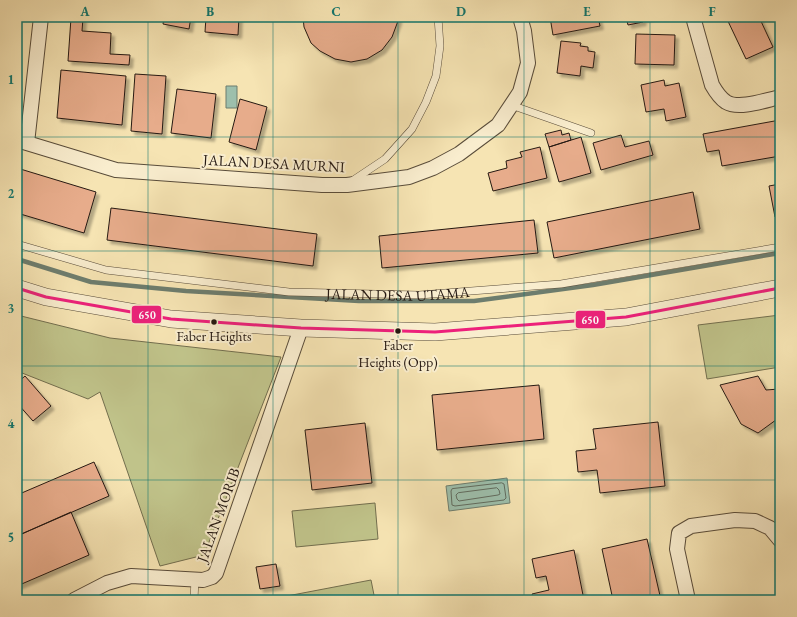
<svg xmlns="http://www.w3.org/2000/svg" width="797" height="617" font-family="'EB Garamond',serif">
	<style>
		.green { fill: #c0c38a; stroke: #726e4e }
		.water { fill: #9dbfac; stroke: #6d7d6e }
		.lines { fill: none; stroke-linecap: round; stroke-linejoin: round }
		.shore { stroke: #616c5f; stroke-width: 1 }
		.stream { stroke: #6d7d6e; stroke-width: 4.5 }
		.building { fill: #e7ac8b; stroke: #251912; filter: url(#shadow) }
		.service-casing { stroke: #594c3a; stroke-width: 8 }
		.minor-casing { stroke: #594c3a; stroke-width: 16 }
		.tertiary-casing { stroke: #594c3a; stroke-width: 18 }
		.service { stroke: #f9edce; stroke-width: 7 }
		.minor { stroke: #f9edce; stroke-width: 14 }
		.tertiary { stroke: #f9edce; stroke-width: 17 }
		.bus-1-casing { stroke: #f9edce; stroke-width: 6 }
		.bus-1 { stroke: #ed207b; stroke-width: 3 }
		.grid { fill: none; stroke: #0f766e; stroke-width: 1; stroke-opacity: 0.55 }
		.bus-dot { fill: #251912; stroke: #f9edce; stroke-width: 1.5 }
		.labels { text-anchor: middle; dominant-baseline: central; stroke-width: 4; stroke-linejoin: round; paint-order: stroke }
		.bus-label { font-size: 14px; fill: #251912; stroke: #f9edce }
		.street-label { font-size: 15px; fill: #251912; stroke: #f9edce }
		.line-badge { stroke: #f9edce; stroke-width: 1.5 }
		.badge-label { font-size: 11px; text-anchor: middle; font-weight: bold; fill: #fff }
		.neatline { fill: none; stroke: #0f766e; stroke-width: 1.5 }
		.grid-label { font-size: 13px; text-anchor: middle; font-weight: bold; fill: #0f766e }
	</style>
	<defs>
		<filter id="shadow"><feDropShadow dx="3.5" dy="3.5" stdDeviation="1" flood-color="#0004"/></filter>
	</defs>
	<rect width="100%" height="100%" fill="#f6e4b3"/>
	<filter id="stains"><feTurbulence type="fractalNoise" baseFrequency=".005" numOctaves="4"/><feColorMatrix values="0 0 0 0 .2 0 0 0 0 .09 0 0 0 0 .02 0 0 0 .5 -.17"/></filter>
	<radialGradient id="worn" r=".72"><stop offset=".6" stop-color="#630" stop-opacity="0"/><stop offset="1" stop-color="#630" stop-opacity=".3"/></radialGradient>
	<path class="green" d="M17 315 110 338 281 357 204 555 160 566 100 392 88 399 17 371Z
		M780 315V367L707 379 698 325Z
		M375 503 378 539 296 547 292 511Z
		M371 580 375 600H266Z"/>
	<path class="water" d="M226 86H237V108H226Z
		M507 478 510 503 449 511 446 486Z"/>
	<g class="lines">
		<path class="shore" d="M502 483 504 484 506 498 504 500 455 506 452 505 451 491 452 489Z
			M497 488 499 490 500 494 498 495 459 501 457 499 456 495 458 493Z"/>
		<path class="stream" d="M17 259 91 282 186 291 359 301H474L593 285 780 253"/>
	</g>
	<path class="building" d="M164 17H191L189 29 163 24Z
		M206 17H239L238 35 205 32Z
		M303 17H398V21L392 37 382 50 367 59 351 62 335 59 320 51 311 43 304 27Z
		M550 17H598L600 26 553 35Z
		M626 17H651L642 19 643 22 628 25Z
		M726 17H759L773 47 746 59Z
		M71 18H83L82 31 111 33 110 54 130 55 129 65 68 61Z
		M636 34 675 35 674 65 635 64Z
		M561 41 581 43 580 46 588 47V51L595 52 593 68 581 66 580 76 557 73Z
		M61 70 126 76 122 125 57 118Z
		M135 74 166 76 162 134 131 131Z
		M664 80 665 86 679 83 686 117 666 121 664 109 646 112 641 85Z
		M177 89 216 94 211 138 171 133Z
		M240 99 267 107 256 150 229 142Z
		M780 120V156L722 166 719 150 707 152 703 134Z
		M561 130 562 135 569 133 571 140 549 147 545 134Z
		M621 135 625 147 649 141 653 155 601 170 593 143Z
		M581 137 591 173 559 182 549 147Z
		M540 147 547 178 493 191 488 173 507 168 506 161 522 157 520 152Z
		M17 168 96 192 84 233 17 213Z
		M780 184V216L775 217 769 186Z
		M693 192 700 229 554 258 547 222Z
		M111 208 317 234 313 266 107 240Z
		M534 220 538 253 382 268 379 236Z
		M25 376 51 406 33 421 17 403V383Z
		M758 376 766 390 779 389 780 414V417L758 433 741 424 720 385Z
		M539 385 544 439 437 450 432 395Z
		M658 422 665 486 600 493 597 470 578 472 576 451 596 449 593 429Z
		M365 423 372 483 312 490 305 430Z
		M94 462 109 496 17 536V495Z
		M71 512 89 555 17 586V536Z
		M647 539 661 600H613L602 549Z
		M574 550 584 600H534L532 594 549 590 546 576 536 578 532 559Z
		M276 564 280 586 260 589 256 567Z"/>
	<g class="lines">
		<defs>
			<g id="service">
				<path d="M511 105 591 133"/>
				<path d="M352 181 385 159 412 129 426 102 436 76 440 46 438 17"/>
				<path id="s1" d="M17 244 106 270 289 292 419 295 561 284 780 247"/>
				<path d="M194 600 195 579"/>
			</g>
			<path id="minor" d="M693 17 712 85C716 92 720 98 726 102 739 110 766 100 780 97
				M17 140 116 170 322 185H347L409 177 433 168 459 154 498 125 520 92 528 63 524 31 520 17
				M27 143 41 17
				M74 600 107 583 131 576 203 580 212 577 216 573 301 328
				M688 600 677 549 679 533 691 526 735 520 755 521 770 528 780 540"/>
			<path id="tertiary" d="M17 288 46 297 171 319 301 328 435 332 626 317 780 288"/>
		</defs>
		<use href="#service" class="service-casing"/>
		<use href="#minor" class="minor-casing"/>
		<use href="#tertiary" class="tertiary-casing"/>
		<use href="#service" class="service"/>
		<use href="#minor" class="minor"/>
		<use href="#tertiary" class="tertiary"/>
		<defs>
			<path id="bus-1" d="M17 288 46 297 171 319 301 328 435 332 626 317 780 288"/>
		</defs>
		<use href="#bus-1" class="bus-1-casing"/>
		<use href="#bus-1" class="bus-1"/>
	</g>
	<path class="grid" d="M148 17V600M273 17V600M398 17V600M524 17V600M650 17V600M17 137H780M17 251H780M17 366H780M17 480H780"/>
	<g class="bus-dot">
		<circle cx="214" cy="322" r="3.5"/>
		<circle cx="398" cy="331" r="3.5"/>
	</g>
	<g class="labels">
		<g class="bus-label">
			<text x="214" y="336">Faber Heights</text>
			<text x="398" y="345">Faber<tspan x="398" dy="17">Heights (Opp)</tspan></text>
		</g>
		<g class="street-label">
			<text transform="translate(274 163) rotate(3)">JALAN DESA MURNI</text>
			<text stroke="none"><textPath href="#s1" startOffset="386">JALAN DESA UTAMA</textPath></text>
			<text transform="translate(218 515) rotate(-70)">JALAN MORIB</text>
		</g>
	</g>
	<g class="line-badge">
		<rect x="131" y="305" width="31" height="19" rx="4" fill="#ed207b"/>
		<rect x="575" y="310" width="31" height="19" rx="4" fill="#ed207b"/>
	</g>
	<g class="badge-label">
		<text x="147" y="319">650</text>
		<text x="590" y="324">650</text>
	</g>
	<rect width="797" height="617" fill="none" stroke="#f6e4b3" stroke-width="44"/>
	<rect x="22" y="22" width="753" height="573" class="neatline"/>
	<g class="grid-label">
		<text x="85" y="16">A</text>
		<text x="210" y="16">B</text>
		<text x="336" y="16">C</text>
		<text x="461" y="16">D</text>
		<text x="587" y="16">E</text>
		<text x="712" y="16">F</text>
		<text x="11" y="84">1</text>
		<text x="11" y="198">2</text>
		<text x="11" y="313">3</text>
		<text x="11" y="428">4</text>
		<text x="11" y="542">5</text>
	</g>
	<rect width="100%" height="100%" filter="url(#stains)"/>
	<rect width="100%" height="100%" fill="url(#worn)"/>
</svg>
